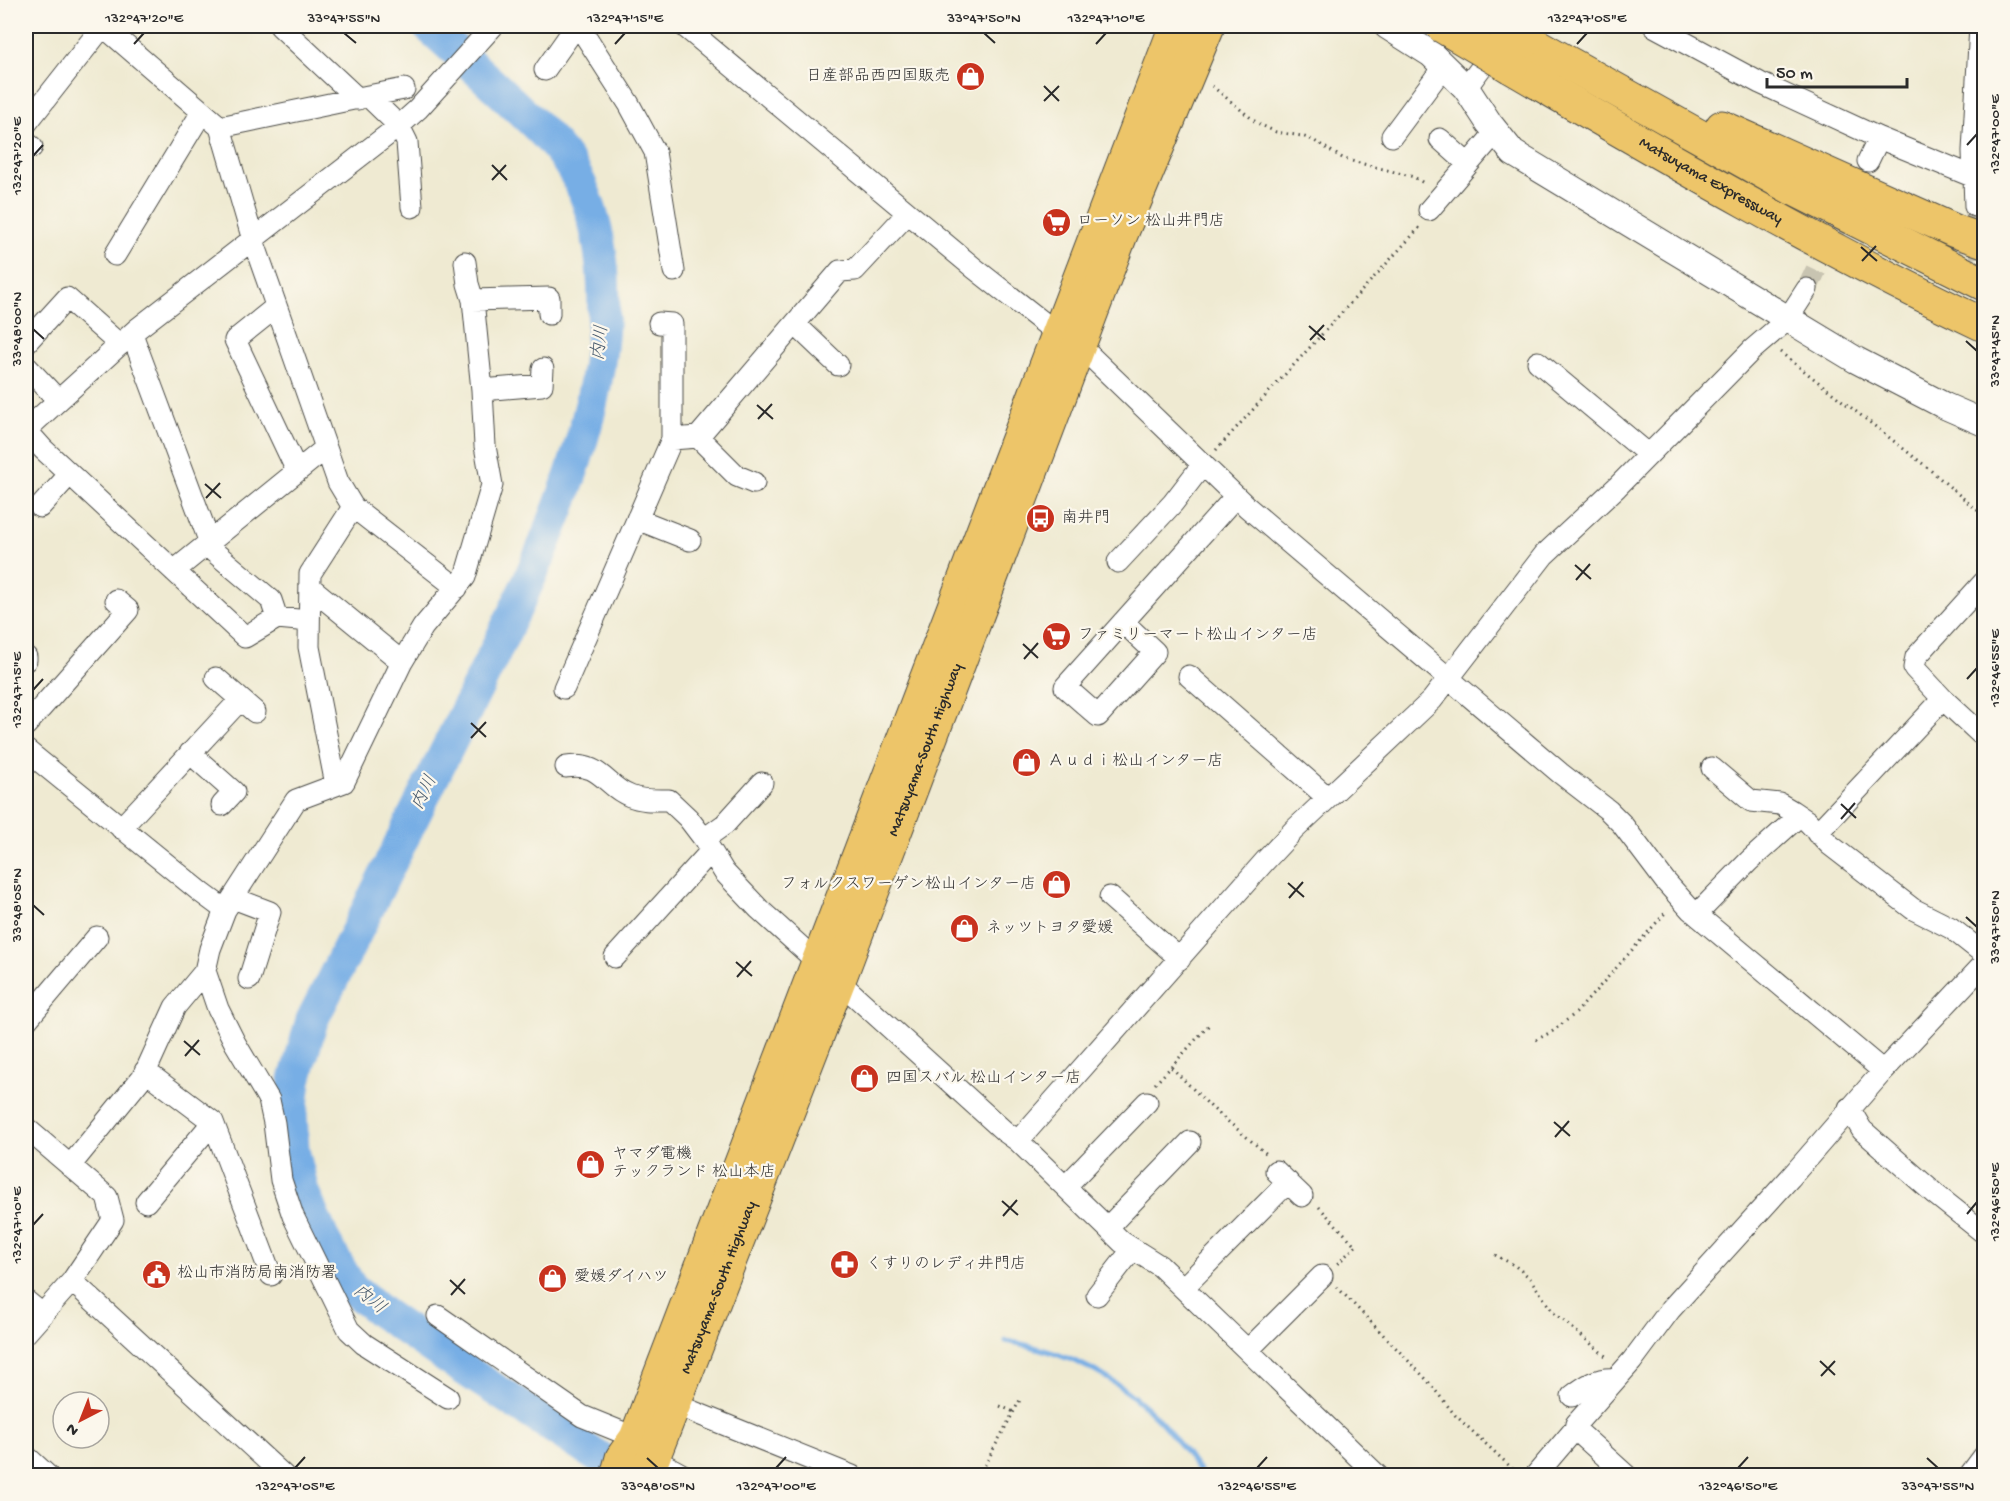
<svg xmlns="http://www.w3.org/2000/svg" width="2010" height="1501" font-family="'Gochi Hand','Klee One',sans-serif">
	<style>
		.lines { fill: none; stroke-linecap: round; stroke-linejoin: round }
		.stream { stroke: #77aee5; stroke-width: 5 }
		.river { stroke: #77aee5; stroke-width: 33 }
		.minor-tunnel { stroke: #c8c4b1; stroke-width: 21; stroke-dasharray: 21 10; stroke-linecap: butt }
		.minor-casing { stroke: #484844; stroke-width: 23 }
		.tertiary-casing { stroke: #484844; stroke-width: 28 }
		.trunk-casing { stroke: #484844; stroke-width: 35 }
		.motorway-casing { stroke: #484844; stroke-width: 35 }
		.path { stroke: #484844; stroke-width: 3; stroke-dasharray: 1.5 4.5; stroke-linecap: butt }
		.minor { stroke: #fff; stroke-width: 21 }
		.tertiary { stroke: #fff; stroke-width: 26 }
		.trunk { stroke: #edc569; stroke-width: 33 }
		.motorway { stroke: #edc569; stroke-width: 33 }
		.motorway-bridge-casing { stroke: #484844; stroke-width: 35; stroke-linecap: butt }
		.motorway-bridge { stroke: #edc569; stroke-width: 33 }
		.ticks { fill: none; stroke: #2b2b2b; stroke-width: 2 }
		.labels { text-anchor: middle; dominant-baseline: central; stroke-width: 4.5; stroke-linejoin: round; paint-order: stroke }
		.poi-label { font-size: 16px; fill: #2b2b2b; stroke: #fbf7ec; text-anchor: start }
		.street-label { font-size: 16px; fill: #2b2b2b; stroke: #fbf7ec }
		.water-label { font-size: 18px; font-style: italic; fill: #46596c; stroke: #fbf7ec }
		.neatline { fill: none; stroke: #2b2b2b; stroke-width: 2 }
		.ticks-label { font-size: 15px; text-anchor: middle; fill: #2b2b2b }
	</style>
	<rect width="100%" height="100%" fill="#fbf7ec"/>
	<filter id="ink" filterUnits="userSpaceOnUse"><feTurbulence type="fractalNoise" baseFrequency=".0167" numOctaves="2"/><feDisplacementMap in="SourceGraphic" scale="12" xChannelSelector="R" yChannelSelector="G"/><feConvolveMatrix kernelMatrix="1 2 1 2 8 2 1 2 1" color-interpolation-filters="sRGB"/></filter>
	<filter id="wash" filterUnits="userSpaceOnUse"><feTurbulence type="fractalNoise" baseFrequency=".008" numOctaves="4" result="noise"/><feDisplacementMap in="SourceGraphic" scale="24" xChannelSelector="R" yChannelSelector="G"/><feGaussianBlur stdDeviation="1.35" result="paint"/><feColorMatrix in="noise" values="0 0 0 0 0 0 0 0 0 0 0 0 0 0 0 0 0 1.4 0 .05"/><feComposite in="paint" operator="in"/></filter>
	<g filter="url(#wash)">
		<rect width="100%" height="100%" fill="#efead2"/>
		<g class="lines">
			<path class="stream" d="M1006 1341C1065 1351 1118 1377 1160 1421 1176 1438 1189 1458 1203 1476"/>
			<path class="river" d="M428 26C453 48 478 71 503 94 531 121 563 147 580 183 658 353 527 585 453 737 406 831 360 926 312 1020L295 1080 291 1114 293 1150 303 1192 325 1243 352 1289 382 1313 447 1358 627 1476"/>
		</g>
	</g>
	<g filter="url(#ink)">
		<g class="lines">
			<path class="minor-tunnel" d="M1975 206 1984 290
				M1807 289 1848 202"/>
			<defs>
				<path id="minor" d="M103 26 220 127 253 240 338 482 353 507 457 588
					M280 26 358 99
					M579 26 629 104 655 152 674 271
					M684 26 974 268 1058 334 1079 345 1247 507 1560 773 1608 810 1622 824 1665 881 1691 910 1883 1071 1984 964
					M1654 26 1760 83 1879 138 1984 181
					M545 70 576 26
					M1466 88 1498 45
					M368 96 404 89
					M26 124 103 26
					M220 127 368 96 399 126 407 142 412 207
					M1392 136 1444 66
					M1440 139 1468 164
					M26 142 32 147
					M1868 161 1879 138
					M1975 206 1973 151 1980 26
					M1429 210 1496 132
					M115 255 202 112
					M473 300 549 298V314
					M276 307 235 340 297 471
					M795 324 838 365
					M132 334 213 551 271 600 277 618
					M26 343 67 298 120 345
					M1538 362 1648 454
					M26 366 58 400
					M482 390 542 385 543 369
					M26 430 137 329 399 126 418 109 493 26
					M26 430 43 449 245 637 277 618 309 621
					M698 437 737 476 754 483
					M672 439 698 437 840 271 855 270 908 213
					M40 507 70 474
					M637 519 690 540
					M1118 562 1173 503 1203 464
					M174 571 326 448
					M1984 582 1916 657 1914 668 1943 699 1984 737
					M310 587 402 662
					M1123 622 1155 652 1098 716 1065 687 1236 496
					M26 657V660
					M1189 676 1328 798
					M216 678 255 712
					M564 688 672 439V324L659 323
					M26 725 128 610 116 600
					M26 750 202 893 225 910
					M190 753 234 792 222 805
					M566 767C601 761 605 787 630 796 642 801 656 800 669 800L688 818 704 839 724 872 759 909 1004 1131 1018 1141 1265 861 1294 830 1432 700 1544 555 1617 487 1752 350 1787 320 1807 289
					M1712 768 1751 801 1780 804 1792 811 1807 821 1830 845 1913 909 1951 928 1984 954
					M336 785 309 647 310 574 353 507
					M121 828 240 700
					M1817 833 1943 699
					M704 839 725 824 762 783
					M1110 897 1180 959
					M233 898 270 912 249 979
					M1697 914 1749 861 1799 816
					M615 957 711 851
					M205 971 218 1009 235 1043 269 1100 274 1123 281 1180 293 1216 349 1330 364 1344 448 1398
					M26 1021 97 937
					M145 1071 213 1122 271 1275
					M1849 1108 1862 1130 1935 1194 1984 1233
					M26 1128 107 1197 113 1220 72 1281 26 1333
					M1018 1141 1122 1242 1160 1266 1378 1476
					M70 1166 144 1075 175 1007 205 971 210 949 225 910 296 800 344 782 402 662 423 627 465 577 492 485 485 446 482 390 473 300 468 284 465 262
					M1276 1171 1302 1196
					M1066 1186 1147 1102
					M146 1202 213 1122
					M1108 1227 1190 1142
					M72 1281 284 1476
					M1183 1288 1288 1182
					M1097 1295 1132 1250
					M26 1301 42 1314
					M438 1316 582 1416 636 1438
					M1248 1350 1322 1276
					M1572 1396C1585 1386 1598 1377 1615 1379
					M664 1400 852 1476
					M1575 1429 1627 1476
					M26 1456 48 1476
					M652 1458 685 1476
					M1535 1476 1575 1429 1576 1424 1632 1361 1670 1310 1790 1178 1883 1071
					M1969 1476 1984 1456"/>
				<path id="tertiary" d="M1387 26 1431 54 1466 88 1489 123 1513 153 1856 360 1945 406 1984 423"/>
				<g id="trunk">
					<path d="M617 1476 622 1458 636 1438 1176 26"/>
					<path id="s1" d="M646 1476 839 980 1120 237 1208 26"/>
				</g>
				<g id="motorway">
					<path d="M1527 40 1792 188 1984 284"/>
					<path id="s2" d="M1511 67C1667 158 1822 248 1984 325"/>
					<path d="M1722 127 1955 231 1984 241"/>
				</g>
			</defs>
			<use href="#minor" class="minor-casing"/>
			<use href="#tertiary" class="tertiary-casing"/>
			<use href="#trunk" class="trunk-casing"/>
			<use href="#motorway" class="motorway-casing"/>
			<path class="path" d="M1212 86 1257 123 1276 132 1302 136 1313 140 1344 159 1414 177 1425 184
				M1780 352 1923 464 1984 516
				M1216 450 1420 227
				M1536 1040 1553 1031 1576 1013 1666 912
				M1171 1067 1209 1025
				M1155 1084 1171 1067 1212 1108 1268 1155
				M1319 1207 1356 1246 1337 1264
				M1495 1255 1514 1265 1529 1277 1553 1312 1608 1358
				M1337 1287 1427 1380 1455 1415 1516 1472
				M1000 1406 1014 1412
				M979 1476 1020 1400"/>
			<use href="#minor" class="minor"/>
			<use href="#tertiary" class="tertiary"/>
			<use href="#trunk" class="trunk"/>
			<use href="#motorway" class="motorway"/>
			<defs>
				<path id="motorway-bridge" d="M1442 26 1511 67
					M1504 26 1527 40"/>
			</defs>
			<use href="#motorway-bridge" class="motorway-bridge-casing"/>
			<use href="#motorway-bridge" class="motorway-bridge"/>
		</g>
	</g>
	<path class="ticks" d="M344 33 356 43M984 33 995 43M134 44 144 33M615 44 625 33M1096 44 1106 33M1577 44 1587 33M1044 86 1059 101M1044 101 1059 86M1967 145 1977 134M33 156 43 145M492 165 507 180M492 180 506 165M1861 247 1877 261M1862 261 1876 246M1309 326 1325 340M33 329 44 339M1310 340 1324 325M1966 341 1977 351M757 405 773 419M758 419 772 404M205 484 221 498M206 498 220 483M1575 565 1591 579M1576 580 1590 564M1023 644 1038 658M1024 659 1038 643M1967 679 1977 668M33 690 43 679M471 723 486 737M471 738 486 722M1841 804 1856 818M1841 819 1855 803M1288 883 1304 897M1289 898 1303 882M33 905 44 915M1966 917 1977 927M736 962 752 976M737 977 751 961M184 1041 200 1055M185 1056 199 1040M1554 1122 1570 1136M1555 1137 1569 1121M1002 1201 1018 1215M1967 1214 1977 1202M1003 1216 1017 1200M33 1225 43 1214M450 1280 465 1294M451 1295 465 1279M1820 1361 1835 1375M1821 1376 1835 1361M647 1458 658 1468M1927 1458 1938 1468M295 1468 305 1457M776 1468 786 1457M1257 1468 1267 1457M1738 1468 1748 1457"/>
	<defs>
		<symbol id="shop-disc" viewBox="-11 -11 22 22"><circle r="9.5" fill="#c8321e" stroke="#fbf7ec"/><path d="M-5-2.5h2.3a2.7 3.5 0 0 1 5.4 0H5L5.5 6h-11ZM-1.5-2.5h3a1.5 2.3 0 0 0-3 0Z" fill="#fff"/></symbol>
		<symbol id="supermarket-disc" viewBox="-11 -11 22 22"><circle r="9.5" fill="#c8321e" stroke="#fbf7ec"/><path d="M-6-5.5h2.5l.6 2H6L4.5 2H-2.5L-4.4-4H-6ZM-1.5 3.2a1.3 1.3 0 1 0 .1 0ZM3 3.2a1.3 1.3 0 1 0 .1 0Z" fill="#fff"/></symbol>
		<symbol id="bus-disc" viewBox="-11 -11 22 22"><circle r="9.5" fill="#c8321e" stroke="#fbf7ec"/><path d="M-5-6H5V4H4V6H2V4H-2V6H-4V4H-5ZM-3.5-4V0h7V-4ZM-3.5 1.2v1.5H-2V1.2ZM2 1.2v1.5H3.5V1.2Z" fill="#fff"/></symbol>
		<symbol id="pharmacy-disc" viewBox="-11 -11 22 22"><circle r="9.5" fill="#c8321e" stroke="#fbf7ec"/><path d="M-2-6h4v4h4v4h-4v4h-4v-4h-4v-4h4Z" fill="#fff"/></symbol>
		<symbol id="civic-disc" viewBox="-11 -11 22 22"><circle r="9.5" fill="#c8321e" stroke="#fbf7ec"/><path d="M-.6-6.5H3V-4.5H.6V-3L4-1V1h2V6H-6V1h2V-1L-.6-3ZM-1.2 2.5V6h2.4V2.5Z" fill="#fff"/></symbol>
	</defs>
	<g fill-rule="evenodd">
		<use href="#shop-disc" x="954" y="60" width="33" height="33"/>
		<use href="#supermarket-disc" x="1040" y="206" width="33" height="33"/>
		<use href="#bus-disc" x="1024" y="502" width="33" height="33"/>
		<use href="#supermarket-disc" x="1040" y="620" width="33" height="33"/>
		<use href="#shop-disc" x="1010" y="746" width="33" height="33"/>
		<use href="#shop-disc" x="1040" y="868" width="33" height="33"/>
		<use href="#shop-disc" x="948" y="912" width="33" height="33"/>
		<use href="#shop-disc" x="848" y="1062" width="33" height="33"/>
		<use href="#shop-disc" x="574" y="1148" width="33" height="33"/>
		<use href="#pharmacy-disc" x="828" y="1248" width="33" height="33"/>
		<use href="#civic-disc" x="140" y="1258" width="33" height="33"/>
		<use href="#shop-disc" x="536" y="1262" width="33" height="33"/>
	</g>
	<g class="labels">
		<g class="poi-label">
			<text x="950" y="77" text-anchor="end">日産部品西四国販売</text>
			<text x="1077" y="222">ローソン 松山井門店</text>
			<text x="1062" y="519">南井門</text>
			<text x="1078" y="636">ファミリーマート松山インター店</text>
			<text x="1048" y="762">Ａｕｄｉ松山インター店</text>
			<text x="1036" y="885" text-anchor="end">フォルクスワーゲン松山インター店</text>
			<text x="986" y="929">ネッツトヨタ愛媛</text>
			<text x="886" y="1079">四国スバル 松山インター店</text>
			<text x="612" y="1155">ヤマダ電機<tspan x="612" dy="18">テックランド 松山本店</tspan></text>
			<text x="866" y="1265">くすりのレディ井門店</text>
			<text x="177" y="1274">松山市消防局南消防署</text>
			<text x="574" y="1278">愛媛ダイハツ</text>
		</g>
		<g class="street-label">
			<text stroke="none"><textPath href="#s2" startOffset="230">Matsuyama Expressway</textPath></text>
			<text stroke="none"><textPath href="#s1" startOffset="778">Matsuyama-South Highway</textPath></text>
			<text stroke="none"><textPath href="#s1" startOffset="202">Matsuyama-South Highway</textPath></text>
		</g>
		<g class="water-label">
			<text transform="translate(601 343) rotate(-83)">内川</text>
			<text transform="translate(425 793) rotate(-64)">内川</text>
			<text transform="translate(369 1300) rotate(39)">内川</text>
		</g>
	</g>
	<rect width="2010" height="1501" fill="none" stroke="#fbf7ec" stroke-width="66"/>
	<g transform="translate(81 1420) rotate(222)"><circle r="28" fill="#fbf7ec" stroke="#a8a59f" stroke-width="1.5"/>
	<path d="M0-4.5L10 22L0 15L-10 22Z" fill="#c8321e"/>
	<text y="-9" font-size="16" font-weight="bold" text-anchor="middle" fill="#2b2b2b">N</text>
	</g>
	<path d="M1767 78v9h140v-9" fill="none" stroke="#2b2b2b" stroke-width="3"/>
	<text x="1776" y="78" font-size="18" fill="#2b2b2b" stroke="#fbf7ec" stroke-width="4.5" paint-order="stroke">50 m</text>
	<rect x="33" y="33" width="1944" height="1435" class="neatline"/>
	<g class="ticks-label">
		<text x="144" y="22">132°47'20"E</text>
		<text x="344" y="22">33°47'55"N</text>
		<text x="625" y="22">132°47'15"E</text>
		<text x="984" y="22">33°47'50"N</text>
		<text x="1106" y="22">132°47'10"E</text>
		<text x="1587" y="22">132°47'05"E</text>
		<text transform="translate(1994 134) rotate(-90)" y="5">132°47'00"E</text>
		<text transform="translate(16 156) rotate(-90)" y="5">132°47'20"E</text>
		<text transform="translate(16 329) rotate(-90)" y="5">33°48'00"N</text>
		<text transform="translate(1994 351) rotate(-90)" y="5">33°47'45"N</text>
		<text transform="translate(1994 668) rotate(-90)" y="5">132°46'55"E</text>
		<text transform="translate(16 690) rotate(-90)" y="5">132°47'15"E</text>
		<text transform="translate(16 905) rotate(-90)" y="5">33°48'05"N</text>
		<text transform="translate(1994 927) rotate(-90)" y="5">33°47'50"N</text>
		<text transform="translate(1994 1202) rotate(-90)" y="5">132°46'50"E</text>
		<text transform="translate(16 1225) rotate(-90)" y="5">132°47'10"E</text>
		<text x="295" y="1490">132°47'05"E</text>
		<text x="658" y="1490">33°48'05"N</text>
		<text x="776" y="1490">132°47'00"E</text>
		<text x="1257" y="1490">132°46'55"E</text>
		<text x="1738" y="1490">132°46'50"E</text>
		<text x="1938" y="1490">33°47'55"N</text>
	</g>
</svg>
